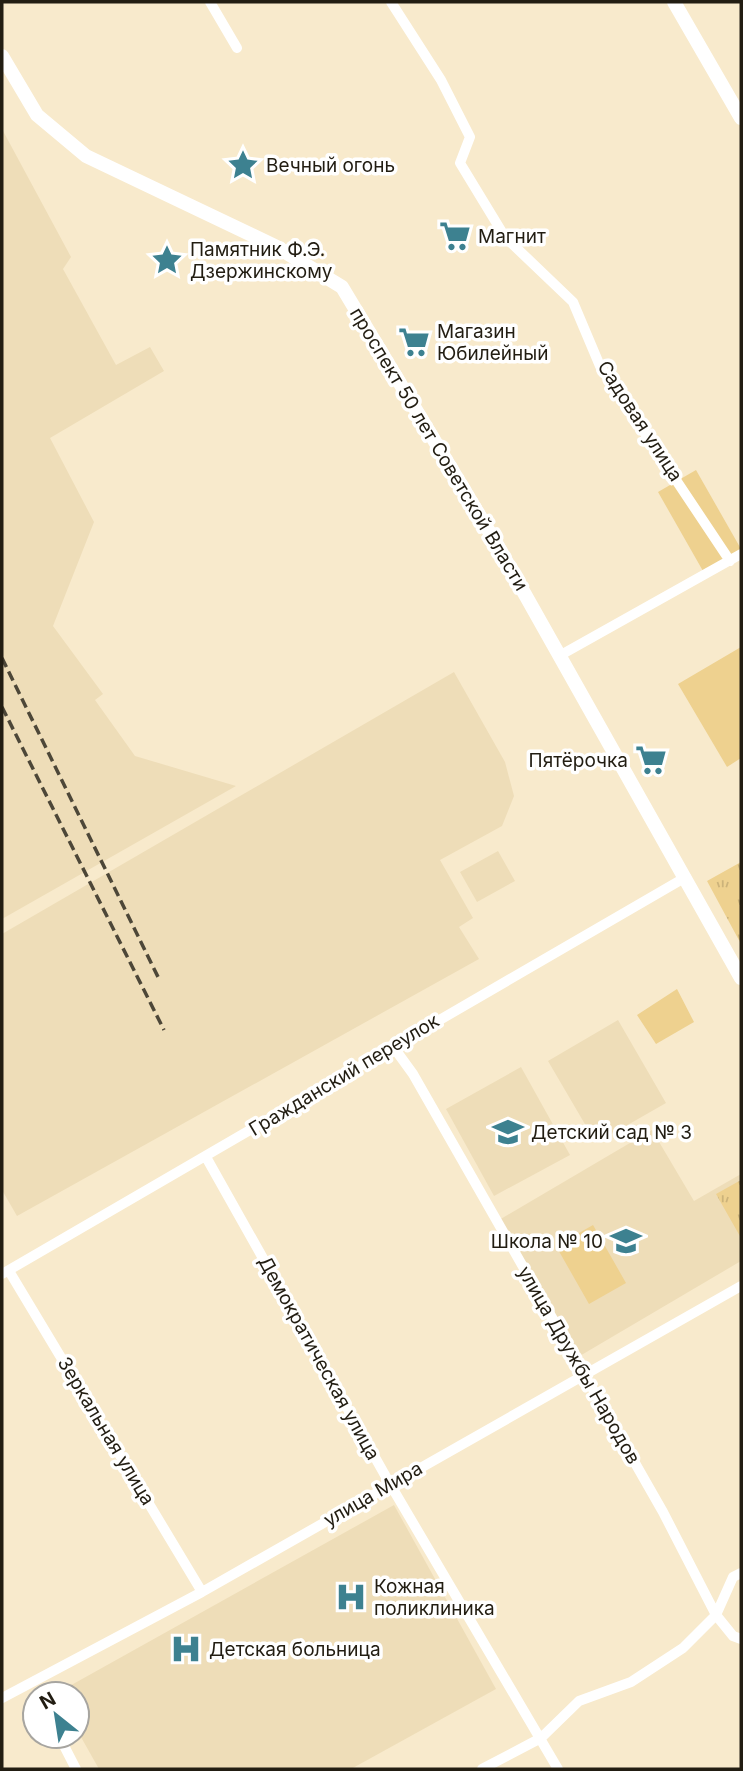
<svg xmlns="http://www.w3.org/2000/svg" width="743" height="1771" font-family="Inter,sans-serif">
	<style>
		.built { fill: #eeddb8 }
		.grass { fill: url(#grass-tufts) }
		.green { fill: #eed18f }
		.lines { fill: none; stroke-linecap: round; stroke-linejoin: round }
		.street { stroke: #fff; stroke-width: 10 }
		.secondary { stroke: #fff; stroke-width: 14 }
		.rail { stroke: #4d4738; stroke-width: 3.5; stroke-dasharray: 10 5; stroke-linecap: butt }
		.labels { text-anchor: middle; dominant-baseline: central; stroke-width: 7; stroke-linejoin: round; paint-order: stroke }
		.poi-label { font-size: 19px; fill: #221d12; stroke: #fff; text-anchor: start }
		.street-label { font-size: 19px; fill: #221d12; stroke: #fff }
	</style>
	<defs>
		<pattern id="grass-tufts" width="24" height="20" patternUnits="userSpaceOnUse" patternTransform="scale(1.75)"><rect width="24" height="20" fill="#eed18f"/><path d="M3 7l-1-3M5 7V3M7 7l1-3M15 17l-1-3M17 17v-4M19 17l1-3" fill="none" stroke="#ccb37a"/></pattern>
	</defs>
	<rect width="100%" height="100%" fill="#f8eacc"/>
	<path class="built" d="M2 129 71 257 63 269 116 365 150 347 164 371 50 438 94 522 53 626 103 694 95 700 135 756 236 786 2 919Z
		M454 672 505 762 514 796 502 826 440 860 473 918 459 927 479 959 17 1216 2 1190V934Z
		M498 851 515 881 477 902 460 872Z
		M618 1020 666 1103 596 1143 548 1061Z
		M521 1067 570 1155 494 1196 446 1109Z
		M652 1130 694 1201 741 1174V1261L578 1357 499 1220Z
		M394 1505 496 1689 351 1769H99L77 1730V1694L57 1693Z"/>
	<path class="grass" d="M741 862V944L707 881Z
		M741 1180V1238L716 1194Z"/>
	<path class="green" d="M696 470 741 549 703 571 658 492Z
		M741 647V758L727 767 678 684Z
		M677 989 694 1022 656 1044 637 1015Z
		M593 1225 626 1283 589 1304 556 1246Z"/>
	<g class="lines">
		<path class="street" d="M210 2 237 48
			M391 2 441 80 470 137 460 163 505 237 573 302 600 366 730 561
			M559 656 741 554
			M392 1045 413 1074 663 1512 716 1615 733 1636 741 1639
			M206 1157 390 1484 558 1769
			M9 1271 202 1592
			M2 1274 686 877
			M2 1698 202 1592 741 1286
			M59 1736 76 1769
			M482 1769 541 1738 579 1701 631 1682 683 1648 716 1615 733 1577 741 1573"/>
		<path class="secondary" d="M674 2 741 118
			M2 56 37 115 86 156 277 247 342 287 496 543 741 978"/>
		<path class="rail" d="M2 658 160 981
			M2 707 164 1030"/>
	</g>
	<defs>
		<symbol id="sight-bare" viewBox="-9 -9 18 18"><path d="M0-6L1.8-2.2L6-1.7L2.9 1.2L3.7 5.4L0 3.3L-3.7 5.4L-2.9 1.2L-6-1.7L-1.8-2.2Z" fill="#3d8190" stroke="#fff" stroke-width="2.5" paint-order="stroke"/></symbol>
		<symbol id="supermarket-bare" viewBox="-9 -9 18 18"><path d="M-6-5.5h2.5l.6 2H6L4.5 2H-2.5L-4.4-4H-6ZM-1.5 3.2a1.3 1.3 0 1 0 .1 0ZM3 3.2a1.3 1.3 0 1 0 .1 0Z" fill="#3d8190" stroke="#fff" stroke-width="2.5" paint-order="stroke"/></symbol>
		<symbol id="school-bare" viewBox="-9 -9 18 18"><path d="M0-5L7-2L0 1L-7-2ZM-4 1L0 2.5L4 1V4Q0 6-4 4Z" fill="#3d8190" stroke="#fff" stroke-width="2.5" paint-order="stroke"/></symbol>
		<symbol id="hospital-bare" viewBox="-9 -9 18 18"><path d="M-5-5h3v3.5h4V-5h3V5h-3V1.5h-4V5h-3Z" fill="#3d8190" stroke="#fff" stroke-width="2.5" paint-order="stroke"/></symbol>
	</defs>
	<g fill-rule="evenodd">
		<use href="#sight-bare" x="221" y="143" width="44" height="44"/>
		<use href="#supermarket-bare" x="433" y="214" width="44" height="44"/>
		<use href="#sight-bare" x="145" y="238" width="44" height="44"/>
		<use href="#supermarket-bare" x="392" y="320" width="44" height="44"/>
		<use href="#supermarket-bare" x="629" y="738" width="44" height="44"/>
		<use href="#school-bare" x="486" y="1110" width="44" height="44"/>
		<use href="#school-bare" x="604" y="1219" width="44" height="44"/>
		<use href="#hospital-bare" x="329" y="1575" width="44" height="44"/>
		<use href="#hospital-bare" x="164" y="1627" width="44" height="44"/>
	</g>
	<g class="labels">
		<g class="poi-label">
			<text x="266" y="165">Вечный огонь</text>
			<text x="478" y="236">Магнит</text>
			<text x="190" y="249">Памятник Ф.Э.<tspan x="190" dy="22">Дзержинскому</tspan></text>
			<text x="437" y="331">Магазин<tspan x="437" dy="22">Юбилейный</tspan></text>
			<text x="628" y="760" text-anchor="end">Пятёрочка</text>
			<text x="531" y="1132">Детский сад № 3</text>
			<text x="603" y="1241" text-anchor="end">Школа № 10</text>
			<text x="374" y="1586">Кожная<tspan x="374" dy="22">поликлиника</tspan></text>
			<text x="209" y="1649">Детская больница</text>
		</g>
		<g class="street-label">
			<text transform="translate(640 421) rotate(57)">Садовая улица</text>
			<text transform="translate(439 449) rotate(59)">проспект 50 лет Советской Власти</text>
			<text transform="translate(344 1075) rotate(-31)">Гражданский переулок</text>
			<text transform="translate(319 1358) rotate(61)">Демократическая улица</text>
			<text transform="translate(579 1365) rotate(60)">улица Дружбы Народов</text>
			<text transform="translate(106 1431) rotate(59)">Зеркальная улица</text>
			<text transform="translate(373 1494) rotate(-30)">улица Мира</text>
		</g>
	</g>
	<rect width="743" height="1771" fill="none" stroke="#221d12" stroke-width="7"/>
	<g transform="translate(56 1715) rotate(330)"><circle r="33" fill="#ffffff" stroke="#a7a5a0" stroke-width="2"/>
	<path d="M0-5L12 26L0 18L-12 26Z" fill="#3d8190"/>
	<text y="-10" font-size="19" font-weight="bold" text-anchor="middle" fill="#221d12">N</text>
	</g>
</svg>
